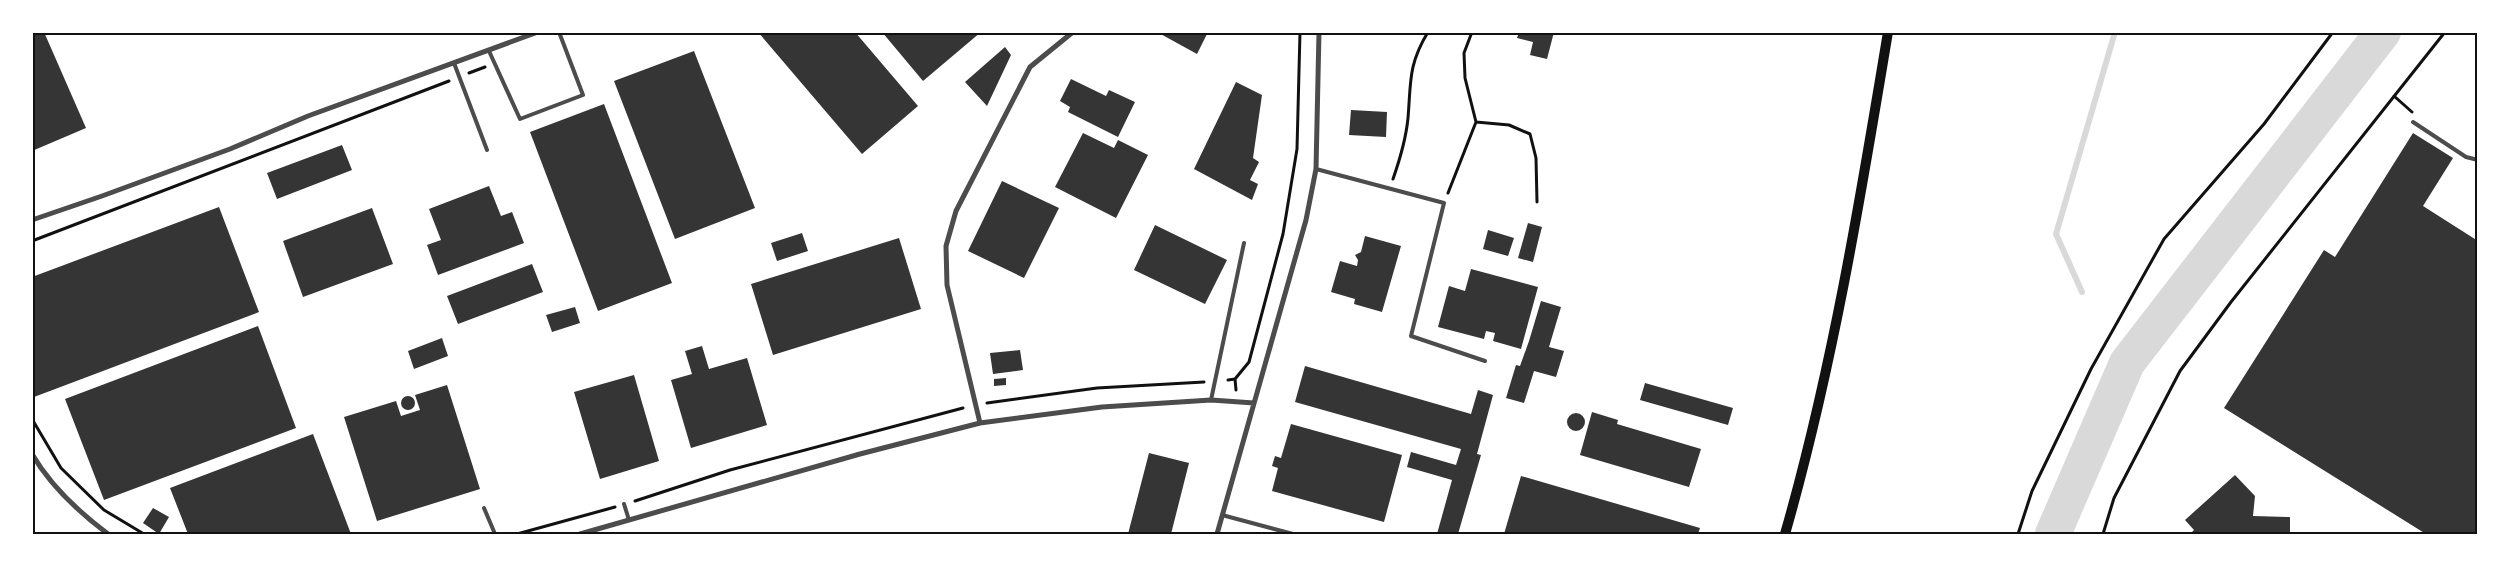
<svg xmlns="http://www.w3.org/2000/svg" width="2510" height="567" font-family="'Golos Text',sans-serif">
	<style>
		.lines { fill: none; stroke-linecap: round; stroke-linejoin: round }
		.stream { stroke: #d9d9d9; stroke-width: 6 }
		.river { stroke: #d9d9d9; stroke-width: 36 }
		.building { fill: #353535 }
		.path { stroke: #111; stroke-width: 3 }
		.service { stroke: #4c4c4c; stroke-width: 4 }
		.minor { stroke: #4c4c4c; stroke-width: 5 }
		.secondary { stroke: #111; stroke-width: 10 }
		.neatline { fill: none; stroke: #111; stroke-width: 2 }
	</style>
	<rect width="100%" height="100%" fill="#fff"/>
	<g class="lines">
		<path class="stream" d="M2082 292 2056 234 2115 32"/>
		<path class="river" d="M2053 534 2127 363 2383 32"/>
	</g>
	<path class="building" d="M32 32H44L86 128 32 151Z
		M758 32H855L918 106 862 154Z
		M882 32H981L923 81Z
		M1157 32H1208L1197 54Z
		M1519 32H1554L1547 59 1530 55 1533 42 1517 38Z
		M1005 47 1011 55 987 106 965 82Z
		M694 51 755 208 675 239 614 81Z
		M1071 79 1106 96 1109 90 1135 102 1118 137 1068 112 1070 107 1060 101Z
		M1236 82 1262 95 1253 158 1259 162 1250 180 1258 184 1252 200 1194 169Z
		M604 104 672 283 598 311 530 132Z
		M1351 110 1387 112 1386 137 1349 135Z
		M1083 133 1114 148 1118 140 1148 155 1116 218 1055 187Z
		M2413 133 2453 158 2423 206 2478 241V534H2426L2224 408 2324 250 2335 257Z
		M342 145 352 170 277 199 267 173Z
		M1002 181 1059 208 1024 278 968 251Z
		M489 186 501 216 512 212 524 243 438 275 427 245 441 240 429 209Z
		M219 207 259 312 34 397 32 277Z
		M372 208 393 264 303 297 283 241Z
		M1528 223 1542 227 1533 262 1518 258Z
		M1155 225 1227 260 1205 304 1134 270Z
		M1488 230 1514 238 1508 256 1483 249Z
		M802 233 808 251 777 261 771 243Z
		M1365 236 1401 246 1382 312 1354 304 1355 299 1331 292 1340 261 1357 266 1358 260 1355 255 1361 252Z
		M899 238 921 309 773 355 751 284Z
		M532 264 543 292 458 324 447 296Z
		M1471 269 1538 287 1521 349 1493 341 1495 333 1486 331 1484 339 1438 327 1449 286 1465 291Z
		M1541 301 1561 307 1549 347 1564 351 1556 377 1534 371 1524 403 1506 398 1516 365 1520 366 1529 341Z
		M575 307 580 323 552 332 546 315Z
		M258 326 296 428 104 500 65 399Z
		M442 338 448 356 414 369 408 351Z
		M702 346 709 369 747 358 767 425 691 448 671 380 692 374 685 351Z
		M1020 350 1023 370 993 374 990 353Z
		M1305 366 1471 414 1478 390 1493 395 1477 454 1481 455 1458 534H1437L1452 480 1407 467 1411 452 1456 465 1461 449 1295 402Z
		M634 375 659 461 600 479 574 392Z
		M1006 378V385L994 386V379Z
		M1645 383 1733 408 1728 425 1640 400Z
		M447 385 480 489 377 521 344 417 396 401 401 416 420 410 415 395Z
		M401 403a7 7 0 1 1 14 0a7 7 0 1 1-14 0Z
		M1592 412 1618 420 1617 424 1701 449 1689 487 1580 455Z
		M1567 422a9 9 0 1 1 18 0a9 9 0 1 1-18 0Z
		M1291 424 1402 455 1384 522 1272 491 1278 468 1272 466 1275 456 1281 458Z
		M313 434 351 534H188L170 488Z
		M1149 453 1189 463 1171 534H1128Z
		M2235 475 2255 496 2253 516 2290 517V534H2190L2194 530 2185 520Z
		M1521 476 1700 528 1698 534H1504Z
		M153 508 169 517 159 534 143 523Z"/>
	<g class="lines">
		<path class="path" d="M469 73 485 67
			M2394 96 2412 112
			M1476 122 1509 125 1530 134 1536 158 1537 202
			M1393 179C1400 159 1406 139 1408 118 1411 82 1408 65 1428 32
			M1448 193 1476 122 1465 78 1464 53 1472 32
			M32 241 449 81
			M1235 379 1236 390
			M1228 380 1235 379 1249 362 1283 234 1297 149 1300 32
			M987 403 1097 388 1204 382
			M32 419 61 468 104 510 144 534
			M635 501 730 470 963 408
			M517 534 615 507
			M2018 534 2032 491 2091 369 2164 239 2264 124 2333 32
			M2103 534 2114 498 2180 371 2231 302 2445 32"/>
		<path class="service" d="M489 51 520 119 583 95 559 32
			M454 63 487 150
			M2413 122 2466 157 2478 160
			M1316 169 1444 203 1411 336 1485 361
			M1211 400 1244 243
			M624 504 629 520
			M484 508 495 534
			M1222 515 1293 534"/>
		<path class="minor" d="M32 220 102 196 230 149 308 116 538 32
			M980 423 947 285 946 246 956 211 1030 67 1073 32
			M32 454C50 485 80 513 108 534
			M580 534 860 454 980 423 1102 407 1211 400 1254 403
			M1217 534 1306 220 1316 169 1319 32"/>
		<path class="secondary" d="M1785 534C1832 370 1860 201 1888 32"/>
	</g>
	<rect width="2510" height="567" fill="none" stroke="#ffffff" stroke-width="68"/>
	<rect x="34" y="34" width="2442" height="499" class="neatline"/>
</svg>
